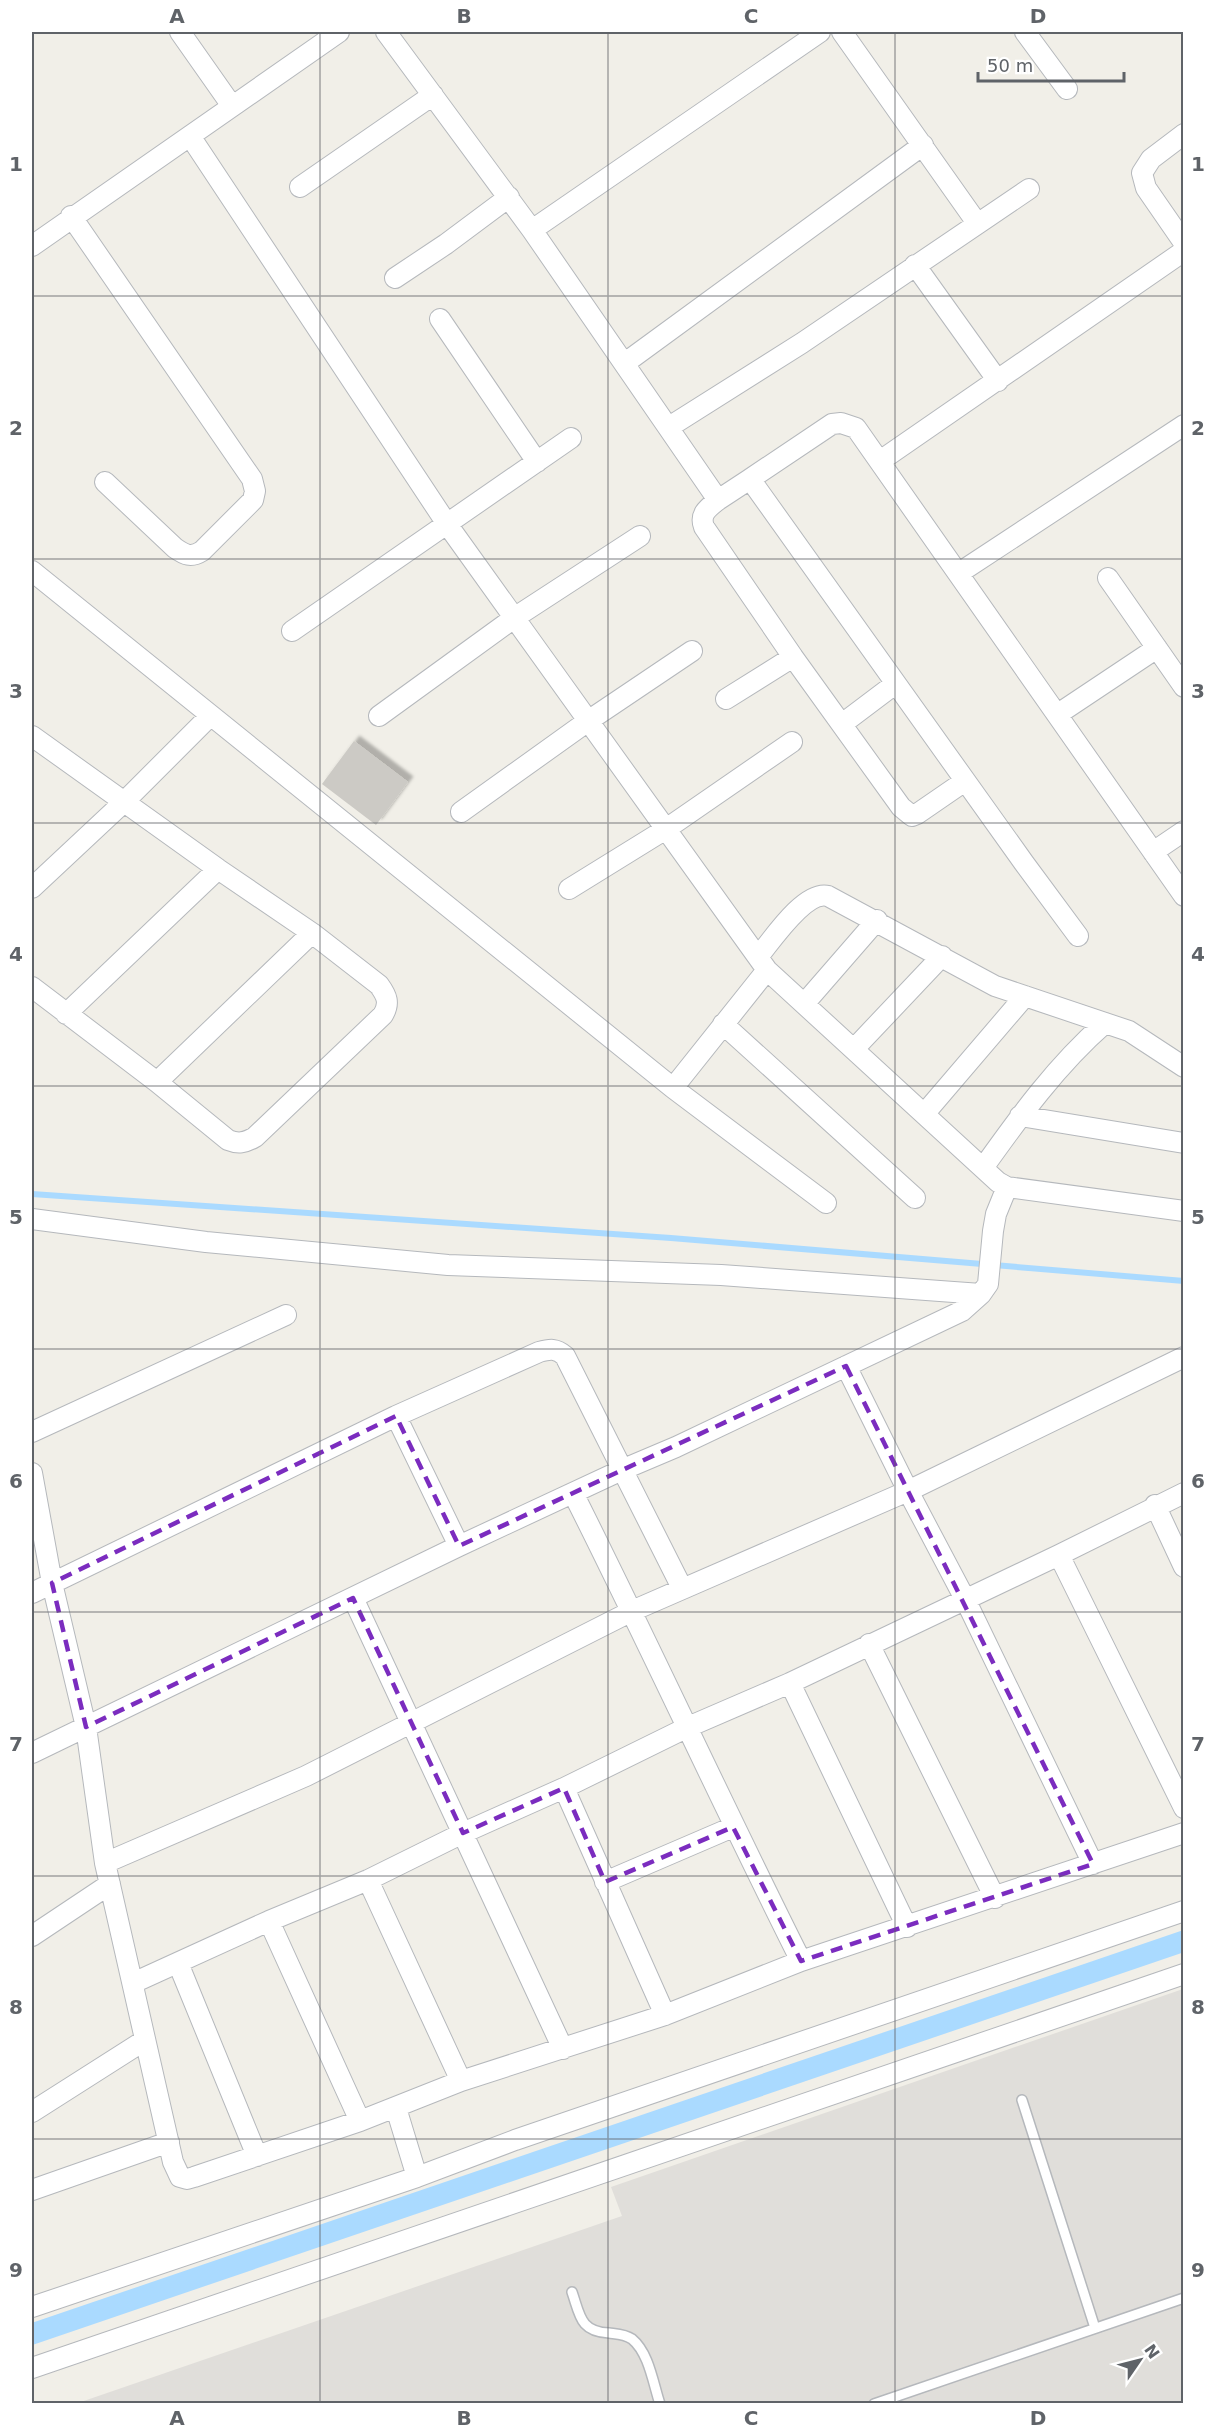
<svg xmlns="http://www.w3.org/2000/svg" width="1215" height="2435" font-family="'DejaVu Sans',sans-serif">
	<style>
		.industrial { fill: #e0deda }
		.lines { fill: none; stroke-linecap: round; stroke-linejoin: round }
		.stream { stroke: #aadaff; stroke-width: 6 }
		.canal { stroke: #aadaff; stroke-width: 21 }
		.building { fill: #cccac5; filter: url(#shadow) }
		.lane-casing { stroke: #b5b8bc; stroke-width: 12 }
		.street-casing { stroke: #b5b8bc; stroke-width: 22 }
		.lane { stroke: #fff; stroke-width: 9 }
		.street { stroke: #fff; stroke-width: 20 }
		.marked { fill: none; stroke: #7b2cbf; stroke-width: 4.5; stroke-dasharray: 12 8; stroke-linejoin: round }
		.grid { fill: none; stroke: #5f6368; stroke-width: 1.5; stroke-opacity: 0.55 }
		.neatline { fill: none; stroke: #5f6368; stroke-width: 2 }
		.grid-label { font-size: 20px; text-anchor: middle; font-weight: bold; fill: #5f6368 }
	</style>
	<defs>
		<filter id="shadow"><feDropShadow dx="5.5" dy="-5.5" stdDeviation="1.5" flood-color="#0004"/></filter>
	</defs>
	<rect width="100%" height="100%" fill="#f1efe8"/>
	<path class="industrial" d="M1183 1989V2403L75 2404 622 2216 611 2187Z"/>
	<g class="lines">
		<path class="stream" d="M32 1194 671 1238 1184 1281"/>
		<path class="canal" d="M32 2334 1184 1941"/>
	</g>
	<path class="building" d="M354 741 408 782 376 825 322 784Z"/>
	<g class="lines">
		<defs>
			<path id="lane" d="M1022 2100 1095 2328
				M572 2292C580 2315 580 2332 609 2333 617 2334 625 2334 632 2339 649 2353 653 2383 660 2404
				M874 2404 1184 2298"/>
			<path id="street" d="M180 32 232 106
				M386 32 532 230 718 500 750 479 1024 863 1078 936
				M842 32 977 223
				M1025 32 1067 89
				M1184 134 1151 159 1142 173 1146 188 1184 243
				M190 136 447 524 767 970 998 1182 1007 1187 1184 1211
				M300 187 433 95
				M71 216 252 479 255 491 253 500 202 551C191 558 185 555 175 548L105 482
				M532 230 820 32
				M32 246 339 32
				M915 265 998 381
				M395 278 446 244 509 197
				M440 319 537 462
				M625 363 923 145
				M669 427 802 343 1029 189
				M880 461 1184 251
				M750 479 832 424 841 423 856 428 1184 896
				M718 500C708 508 699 514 704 527L793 657 901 807 912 816 917 814 965 781
				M32 571 673 1088 767 970
				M959 573 1184 425
				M1108 578 1184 687
				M292 631 571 438
				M726 699 793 657
				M1058 714 1157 648
				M379 716 514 618 640 536
				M842 724 895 684
				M32 736 218 869 312 933 379 985C387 996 390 1003 383 1015L255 1137C245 1143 238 1144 228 1140L157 1082 32 987
				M461 812 588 721 692 651
				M1153 852 1184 831
				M32 888 125 801 210 716
				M569 889 666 829 792 742
				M758 957C772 940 805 890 828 896L995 986 1129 1031 1184 1067
				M804 1004 877 920
				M66 1014 218 869
				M723 1024 915 1198
				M854 1049 942 956
				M157 1082 312 933
				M673 1088 826 1203
				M925 1113 1025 996
				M1020 1116 1184 1143
				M983 1168C1020 1116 1057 1065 1105 1023
				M32 1219 206 1242 448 1265 721 1275 981 1294
				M846 1366 908 1491 965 1599 1093 1864
				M396 1416 459 1546
				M32 1432 286 1315
				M32 1473 52 1583 86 1727 105 1863 173 2162 180 2177 187 2179 194 2177 360 2121 461 2081 665 2015 801 1961 1184 1833
				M573 1493C651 1648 723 1806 801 1961
				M1155 1505 1184 1567
				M1059 1555 1184 1808
				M32 1593 396 1416 539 1352C550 1349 556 1348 565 1356L682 1588
				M353 1598 563 2049
				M869 1644 995 1898
				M790 1683 907 1927
				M32 1753 459 1546 624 1469 676 1447 962 1311 981 1294 988 1284 993 1231 996 1214 1007 1187
				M564 1788 665 2015
				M105 1863 306 1776 632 1611 908 1491 1184 1357
				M368 1880 461 2081
				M605 1882 733 1827
				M269 1921 360 2121
				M32 1936 110 1884
				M178 1963 257 2156
				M133 1983 269 1921 368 1880 463 1833 564 1788 688 1727 790 1683 1059 1555 1184 1493
				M396 2108 417 2177
				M32 2112 145 2040
				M32 2190 169 2142
				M32 2307 417 2177 515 2140 1184 1911
				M32 2368 1184 1974"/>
		</defs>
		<use href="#lane" class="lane-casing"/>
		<use href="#street" class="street-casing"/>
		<use href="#lane" class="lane"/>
		<use href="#street" class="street"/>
	</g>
	<path class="marked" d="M846 1366 1093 1864 801 1961 733 1827 605 1882 564 1788 463 1833 353 1598 86 1727 52 1583 396 1416 459 1546Z"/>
	<path class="grid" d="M320 32V2404M608 32V2404M895 32V2404M32 296H1184M32 559H1184M32 823H1184M32 1086H1184M32 1349H1184M32 1612H1184M32 1876H1184M32 2139H1184"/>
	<rect width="1215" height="2435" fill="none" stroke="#ffffff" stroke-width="66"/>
	<g transform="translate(1140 2360) rotate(55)" stroke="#ffffff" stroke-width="4.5" paint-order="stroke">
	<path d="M0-4.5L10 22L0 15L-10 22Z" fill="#5f6368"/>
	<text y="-9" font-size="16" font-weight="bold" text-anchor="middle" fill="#5f6368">N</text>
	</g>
	<path d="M978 72v9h146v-9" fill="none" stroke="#5f6368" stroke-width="3"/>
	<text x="987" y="72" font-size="18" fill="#5f6368" stroke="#ffffff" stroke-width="4.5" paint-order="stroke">50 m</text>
	<rect x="33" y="33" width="1149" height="2369" class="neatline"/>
	<g class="grid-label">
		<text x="177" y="23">A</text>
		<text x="464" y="23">B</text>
		<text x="751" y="23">C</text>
		<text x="1038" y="23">D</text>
		<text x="16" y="171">1</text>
		<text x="1198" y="171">1</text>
		<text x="16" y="435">2</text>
		<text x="1198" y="435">2</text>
		<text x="16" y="698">3</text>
		<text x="1198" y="698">3</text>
		<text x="16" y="961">4</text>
		<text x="1198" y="961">4</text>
		<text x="16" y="1224">5</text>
		<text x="1198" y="1224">5</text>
		<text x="16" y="1488">6</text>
		<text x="1198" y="1488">6</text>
		<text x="16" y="1751">7</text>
		<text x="1198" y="1751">7</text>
		<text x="16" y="2014">8</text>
		<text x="1198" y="2014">8</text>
		<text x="16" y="2277">9</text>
		<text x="1198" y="2277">9</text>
		<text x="177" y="2425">A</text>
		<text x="464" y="2425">B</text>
		<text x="751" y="2425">C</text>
		<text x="1038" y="2425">D</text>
	</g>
</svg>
